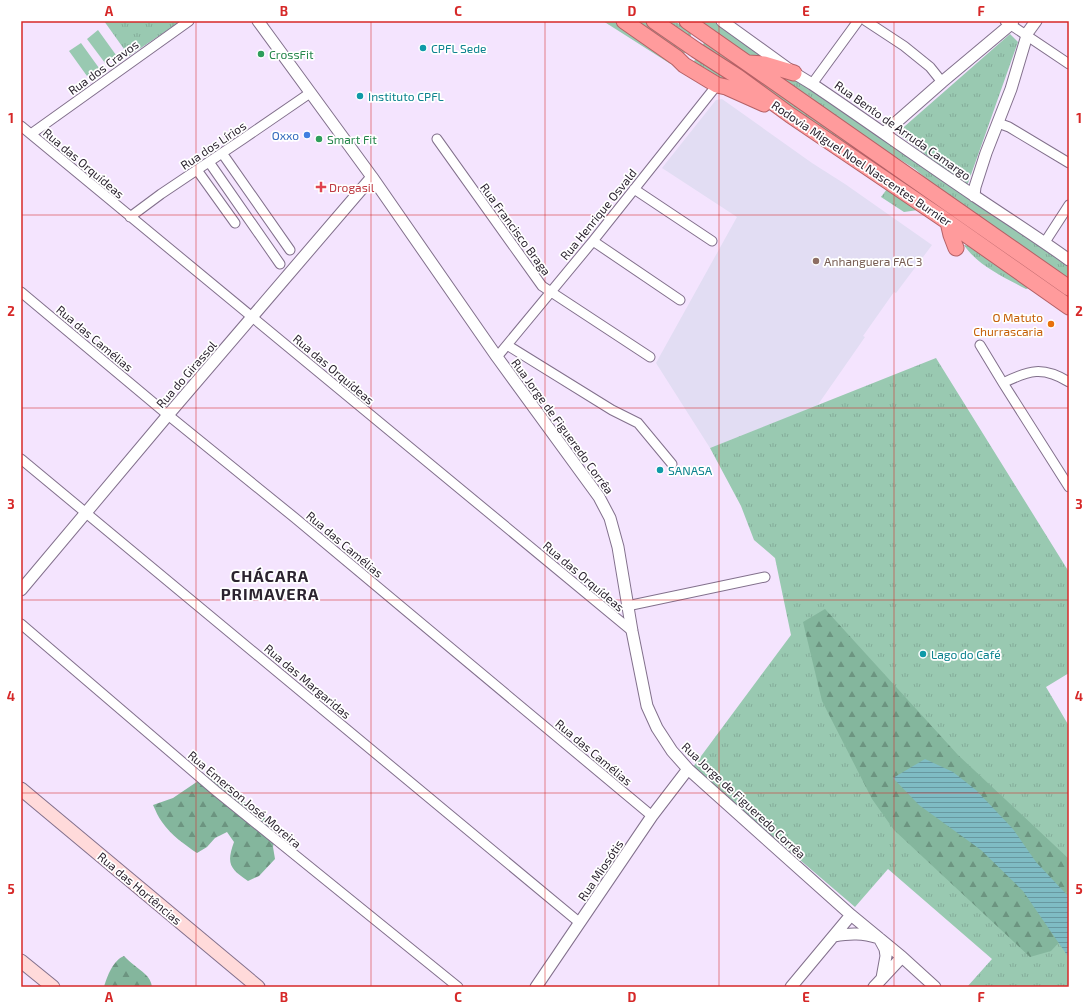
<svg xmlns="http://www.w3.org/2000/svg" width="1090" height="1008" font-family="'Exo 2',sans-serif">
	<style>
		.education { fill: #e2ddf3 }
		.grass { fill: url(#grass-tufts) }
		.forest { fill: url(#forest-firs) }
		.pitch { fill: #99c9b1 }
		.water { fill: url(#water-rules) }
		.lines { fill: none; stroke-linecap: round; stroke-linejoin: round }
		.minor-casing { stroke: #82708c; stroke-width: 11 }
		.tertiary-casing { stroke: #82708c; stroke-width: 13 }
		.secondary-casing { stroke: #82708c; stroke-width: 15 }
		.trunk-casing { stroke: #b56166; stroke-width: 17 }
		.minor { stroke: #fff; stroke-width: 9 }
		.tertiary { stroke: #fff; stroke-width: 11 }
		.secondary { stroke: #ffdada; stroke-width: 13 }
		.trunk { stroke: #ff9b9c; stroke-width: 15 }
		.grid { fill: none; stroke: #d62828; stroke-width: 1; stroke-opacity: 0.55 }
		.culture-dot { fill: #0f9aa8; stroke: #fff; stroke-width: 1.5 }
		.leisure-dot { fill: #2e9e5b; stroke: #fff; stroke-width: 1.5 }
		.shop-dot { fill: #3f7fe0; stroke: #fff; stroke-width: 1.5 }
		.health-dot { fill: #e0444e; stroke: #fff; stroke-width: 1.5 }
		.education-dot { fill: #8d6e63; stroke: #fff; stroke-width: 1.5 }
		.food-dot { fill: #e8710a; stroke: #fff; stroke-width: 1.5 }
		.labels { text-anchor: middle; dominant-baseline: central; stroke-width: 3.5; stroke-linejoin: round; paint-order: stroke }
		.culture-label { font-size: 12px; fill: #0d838f; stroke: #fff; text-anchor: start }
		.leisure-label { font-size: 12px; fill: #27864d; stroke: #fff; text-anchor: start }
		.street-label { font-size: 12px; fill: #2b232f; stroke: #fff }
		.shop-label { font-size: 12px; fill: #366cbe; stroke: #fff; text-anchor: end }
		.health-label { font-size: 12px; fill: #be3a42; stroke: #fff; text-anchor: start }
		.education-label { font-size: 12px; fill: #785e54; stroke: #fff; text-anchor: start }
		.food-label { font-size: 12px; fill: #c56008; stroke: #fff; text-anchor: end }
		.district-label { font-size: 16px; font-weight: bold; letter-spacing: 1px; fill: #2b232f; stroke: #fff }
		.neatline { fill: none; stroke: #d62828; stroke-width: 1.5 }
		.grid-label { font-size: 13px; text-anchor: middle; font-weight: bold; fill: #d62828 }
	</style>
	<defs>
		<pattern id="grass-tufts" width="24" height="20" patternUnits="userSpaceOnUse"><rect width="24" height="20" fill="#99c9b1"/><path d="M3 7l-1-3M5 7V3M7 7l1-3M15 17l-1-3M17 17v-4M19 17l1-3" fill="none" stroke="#84ac99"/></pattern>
		<pattern id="forest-firs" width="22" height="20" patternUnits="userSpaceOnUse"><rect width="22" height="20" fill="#84b69d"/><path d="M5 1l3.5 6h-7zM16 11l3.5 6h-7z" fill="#6c9480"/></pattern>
		<pattern id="water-rules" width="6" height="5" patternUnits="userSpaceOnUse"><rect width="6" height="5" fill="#7fbcc4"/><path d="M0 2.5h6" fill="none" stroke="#6898a0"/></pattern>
	</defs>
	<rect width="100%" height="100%" fill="#f4e4fe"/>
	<path class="education" d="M722 99 812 163 845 184 932 245 896 293 894 292 863 336 865 337 817 406 710 448 656 363 737 217 662 168 716 100Z"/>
	<path class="grass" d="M104 21H181L129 56Z
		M603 21H617L673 59 706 85 669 63Z
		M629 21H647L687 52 682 54Z
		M666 21C677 21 684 25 691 34V37Z
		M697 21H715L764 55V58H750Z
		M1010 34 1018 42 967 186 897 133Z
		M704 40 1069 295V302L703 47Z
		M698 57 737 85 736 86 691 64Z
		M769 69 800 80 850 117 900 149 1069 267V279L930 182 915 169 853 130 830 114 809 96 780 80Z
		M887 189 918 210 904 212 881 197Z
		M964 245 971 246 1029 288 1026 289C1004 277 978 266 964 245Z
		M936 358 1069 572V673L1046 687 1069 726V987H967L992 959 888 869 855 907 759 825 693 767 791 635 775 558 754 540 741 506 710 448Z"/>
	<path class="forest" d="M825 609 958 755 1069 859V932L1051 951 1030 957 894 830 872 799 822 701 803 622Z
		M215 775C228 785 238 797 251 807 258 813 266 818 274 824L275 835 273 847 275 859 259 876 248 881C230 869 226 864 234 842L227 832 215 838 207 847 197 853C185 845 171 835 162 822 158 817 156 811 153 805L173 798 204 777Z
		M124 956C127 959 130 962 134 965 141 971 151 976 152 987H104C107 977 113 960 124 956Z"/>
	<path class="pitch" d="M98 30 116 55 105 63 87 39Z
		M81 43 99 68 87 76 69 51Z"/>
	<path class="water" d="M925 759 953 772 976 790 1013 829 1036 862 1069 897V958L1023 891 981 850 919 805 893 778Z"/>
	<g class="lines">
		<defs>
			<path id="minor" d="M866 21 904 46 930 67 942 82
				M1005 21 1069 64
				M812 84 858 21
				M998 123 1009 127 1069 163
				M21 126 632 631
				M31 134 189 21
				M437 139 542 286 650 357
				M222 153 290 250
				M209 162 280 264
				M197 170 235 223
				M634 189 712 241
				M130 217 161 194 243 139 310 93
				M593 241 680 300
				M1045 242 1069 205
				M21 292 168 415 295 518 652 816
				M507 345 612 410 638 423 672 464
				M980 345 1003 383 1069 487
				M497 357 593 241 717 85
				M1003 383C1029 370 1043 366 1069 382
				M21 459 580 923
				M627 606 765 577
				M21 624 216 791 458 987"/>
			<path id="tertiary" d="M258 21 372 177 497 357 599 497 610 518 618 547 632 631 647 706 657 728 672 751 688 769 851 915 902 957 935 987
				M722 21 794 73 812 84C867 121 921 160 976 197 1007 218 1039 238 1069 260
				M884 133 942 82 1010 25 1013 21
				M974 196 975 187 986 153 1011 89 1028 32 1036 21
				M21 590 168 415 372 177
				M834 936C851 933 862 933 879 938L885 949 886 956 882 978
				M536 987 652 816 688 769
				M791 987 851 915
				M874 987 902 957"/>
			<path id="secondary" d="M21 789 258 987
				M21 961 53 987"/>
			<path id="trunk" d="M624 21 677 58 684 65 717 85 726 87 764 104
				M654 21 696 50 738 77 790 115 948 222 1069 307
				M687 21 1069 288
				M749 63 764 64 794 73
				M948 222 951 235 956 248"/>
		</defs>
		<use href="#minor" class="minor-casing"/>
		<use href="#tertiary" class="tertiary-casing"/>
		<use href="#secondary" class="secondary-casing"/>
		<use href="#trunk" class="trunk-casing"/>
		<use href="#minor" class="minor"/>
		<use href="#tertiary" class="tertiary"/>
		<use href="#secondary" class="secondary"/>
		<use href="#trunk" class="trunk"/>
	</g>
	<path class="grid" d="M196 21V987M371 21V987M545 21V987M719 21V987M894 21V987M21 215H1069M21 408H1069M21 600H1069M21 793H1069"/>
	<g class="culture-dot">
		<circle cx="423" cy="48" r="4"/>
		<circle cx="360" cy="96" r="4"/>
		<circle cx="660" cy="470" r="4"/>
		<circle cx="923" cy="654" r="4"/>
	</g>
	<g class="leisure-dot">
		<circle cx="261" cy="54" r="4"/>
		<circle cx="319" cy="139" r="4"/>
	</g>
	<circle class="shop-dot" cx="307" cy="135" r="4"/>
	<path class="health-dot" d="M319 181h4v4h4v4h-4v4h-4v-4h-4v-4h4z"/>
	<circle class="education-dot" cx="816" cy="261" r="4"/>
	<circle class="food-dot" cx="1051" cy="324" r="4"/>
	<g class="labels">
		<g class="culture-label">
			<text x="431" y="48">CPFL Sede</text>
			<text x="368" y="96">Instituto CPFL</text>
			<text x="668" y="470">SANASA</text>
			<text x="931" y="654">Lago do Café</text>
		</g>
		<g class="leisure-label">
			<text x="269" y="54">CrossFit</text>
			<text x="327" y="139">Smart Fit</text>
		</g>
		<g class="street-label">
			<text transform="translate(103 67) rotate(-36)">Rua dos Cravos</text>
			<text transform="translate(903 130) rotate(35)">Rua Bento de Arruda Camargo</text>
			<text transform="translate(213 145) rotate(-34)">Rua dos Lírios</text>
			<text transform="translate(84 163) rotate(40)">Rua das Orquídeas</text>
			<text transform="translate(862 163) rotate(34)">Rodovia Miguel Noel Nascentes Burnier</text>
			<text transform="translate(598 214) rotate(-51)">Rua Henrique Osvald</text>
			<text transform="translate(516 229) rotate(54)">Rua Francisco Braga</text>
			<text transform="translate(95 338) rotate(40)">Rua das Camélias</text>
			<text transform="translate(334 369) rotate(40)">Rua das Orquídeas</text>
			<text transform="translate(186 374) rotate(-49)">Rua do Girassol</text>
			<text transform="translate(563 426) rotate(54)">Rua Jorge de Figueredo Corrêa</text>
			<text transform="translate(345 544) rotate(40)">Rua das Camélias</text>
			<text transform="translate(584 576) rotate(40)">Rua das Orquídeas</text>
			<text transform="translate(308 681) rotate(40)">Rua das Margaridas</text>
			<text transform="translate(594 752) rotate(40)">Rua das Camélias</text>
			<text transform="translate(245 799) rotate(40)">Rua Emerson José Moreira</text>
			<text transform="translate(744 800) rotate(43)">Rua Jorge de Figueredo Corrêa</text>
			<text transform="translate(600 870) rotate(-56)">Rua Miosótis</text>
			<text transform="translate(140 888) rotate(40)">Rua das Hortências</text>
		</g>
		<g class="shop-label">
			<text x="299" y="135">Oxxo</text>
		</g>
		<g class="health-label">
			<text x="329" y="187">Drogasil</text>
		</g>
		<g class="education-label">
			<text x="824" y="261">Anhanguera FAC 3</text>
		</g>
		<g class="food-label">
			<text x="1043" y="317">O Matuto<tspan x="1043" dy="14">Churrascaria</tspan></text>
		</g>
		<g class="district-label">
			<text x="270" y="575">CHÁCARA<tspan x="270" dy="18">PRIMAVERA</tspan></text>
		</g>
	</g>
	<rect width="1090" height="1008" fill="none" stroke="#ffffff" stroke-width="44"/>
	<rect x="22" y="22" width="1046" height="964" class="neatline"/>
	<g class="grid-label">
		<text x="109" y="16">A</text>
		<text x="284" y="16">B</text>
		<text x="458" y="16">C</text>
		<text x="632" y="16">D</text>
		<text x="806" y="16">E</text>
		<text x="981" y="16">F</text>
		<text x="11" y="123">1</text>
		<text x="1079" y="123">1</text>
		<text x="11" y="316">2</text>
		<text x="1079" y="316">2</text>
		<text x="11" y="509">3</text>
		<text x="1079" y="509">3</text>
		<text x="11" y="701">4</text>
		<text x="1079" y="701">4</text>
		<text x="11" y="894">5</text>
		<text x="1079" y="894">5</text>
		<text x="109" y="1002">A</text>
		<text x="284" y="1002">B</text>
		<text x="458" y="1002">C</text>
		<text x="632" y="1002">D</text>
		<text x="806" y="1002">E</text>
		<text x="981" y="1002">F</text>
	</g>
</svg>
